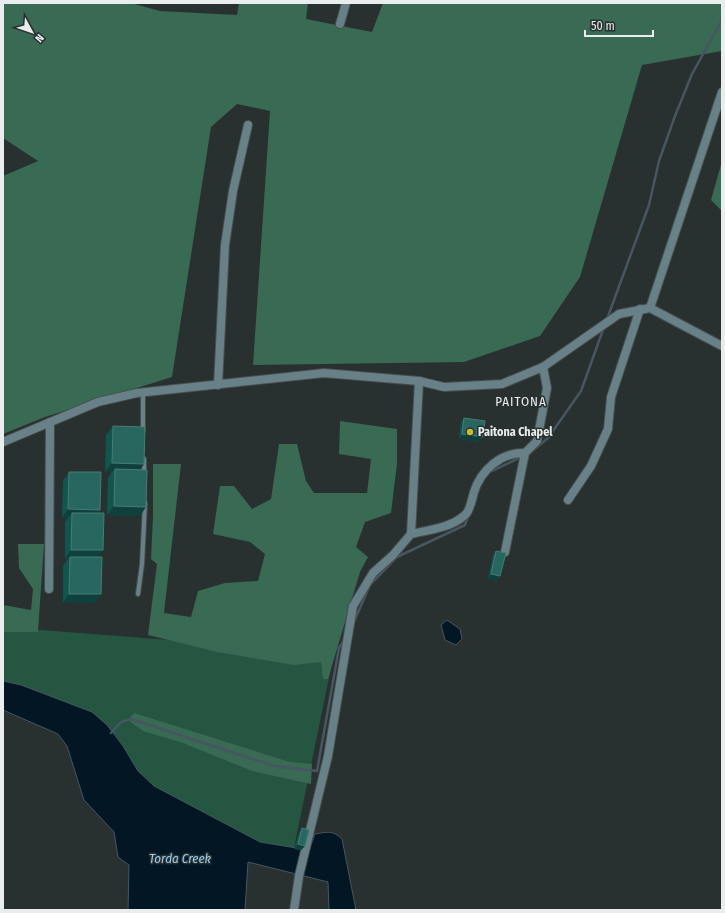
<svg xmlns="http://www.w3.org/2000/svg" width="725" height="913" font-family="'Fira Sans Condensed',sans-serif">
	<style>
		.green { fill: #255641 }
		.forest { fill: #386a54 }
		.water { fill: #021624; stroke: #475660 }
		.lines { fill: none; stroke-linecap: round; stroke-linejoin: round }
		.stream { stroke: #475660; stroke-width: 2.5 }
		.service-casing { stroke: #484e4e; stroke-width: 6 }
		.minor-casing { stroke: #484e4e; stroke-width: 10 }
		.tertiary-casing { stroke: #484e4e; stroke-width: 10 }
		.service { stroke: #688088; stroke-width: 4 }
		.minor { stroke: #688088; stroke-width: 8 }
		.tertiary { stroke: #688088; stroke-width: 8 }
		.wall { fill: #10564f }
		.shaded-wall { fill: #10403b }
		.building { fill: #286760; stroke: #467c76 }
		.poi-dot { fill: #c6bc3c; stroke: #293030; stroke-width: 1.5 }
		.labels { text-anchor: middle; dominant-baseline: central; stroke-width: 3; stroke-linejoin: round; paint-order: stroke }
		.poi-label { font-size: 12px; font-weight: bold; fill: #e9eded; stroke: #293030; text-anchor: start }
		.neighbourhood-label { font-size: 13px; letter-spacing: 1px; fill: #e9eded; stroke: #293030 }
		.water-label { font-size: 13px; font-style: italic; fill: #9acef5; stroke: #293030 }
	</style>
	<rect width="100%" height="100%" fill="#293030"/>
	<path class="green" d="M3 627 334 653 294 848 260 842 154 786 138 771 123 746 107 725 92 712 21 685 3 681Z"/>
	<path class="forest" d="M3 3H131L160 11 237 15 239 3H308L306 19 372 32 383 3H722V51L642 65 580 277 540 336 464 362 253 365 270 111 237 104 211 127 172 377 45 417 3 434V176L38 161 3 138Z
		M722 161V211L711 200Z
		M340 421 397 429V464L391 513 365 522 356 547 368 557 360 572 328 679H323L321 662 294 665 217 652 148 635 157 564 151 559 153 516V464H181L164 613 191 617 198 591 225 583 258 581 265 554 250 542 213 534 220 486H234L252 509 271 499 279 444H297L306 481 314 493H367L371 459 339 454Z
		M18 544H44L38 632H3V605L31 610 33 589 19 568Z
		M134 713 290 762 312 764 311 784 252 771 183 743 143 731 128 720Z"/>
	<path class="water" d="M447 620 460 629 462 639 456 645 445 640 441 625Z
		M3 681 21 685 92 712 107 725 123 746 138 771 154 786 260 842 309 850 315 834C327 832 333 830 342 839L356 910H329L328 882 248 862 245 910H128L129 865 118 857 114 832 84 800 67 746 58 734 3 710Z"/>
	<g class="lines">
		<path class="stream" d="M607 319 649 205 659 161 675 116 692 74 722 20
			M531 452 548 438 581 391 604 327
			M488 473 521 457
			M353 624 370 585 397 557 465 525 468 516
			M111 733 121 722 131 719 274 766 317 771 339 648 345 639"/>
		<defs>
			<path id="service" d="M143 431V393
				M144 459V474
				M138 594 142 564 145 503"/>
			<path id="minor" d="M340 24 346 3
				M650 308 722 92
				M218 385 225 245 233 191 248 125
				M568 500 591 466 608 429 611 397 640 309
				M411 534C429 530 451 528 465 515 470 511 472 499 474 492 481 470 501 452 525 453L537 441 547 388 543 367
				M505 552 525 453
				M49 589 50 422
				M294 910 299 876 328 756 353 606 373 573 393 555 411 534 419 381"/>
			<path id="tertiary" d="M3 442 98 402 137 393 324 373 419 381 444 387 502 384 543 367 619 314 650 308 722 346"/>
		</defs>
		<use href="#service" class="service-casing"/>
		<use href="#minor" class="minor-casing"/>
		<use href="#tertiary" class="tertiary-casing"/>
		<use href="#service" class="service"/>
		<use href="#minor" class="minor"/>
		<use href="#tertiary" class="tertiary"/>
	</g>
	<path class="wall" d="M464 418 479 442 459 439 461 422Z
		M113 426 144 464 140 469V516L107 515 108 478 112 472H105L106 435Z
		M69 472 100 510 98 513 103 550 98 557 95 603H63V566L68 559H65V522L68 518H62L63 481Z
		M496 551 500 576 497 581 488 579 493 555Z
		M302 828 305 846 301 850 294 849 299 833Z"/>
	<path class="shaded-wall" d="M462 434 483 437 479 442 459 439Z
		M112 463 144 464 138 473 115 469 112 472H105Z
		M114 506 146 507 140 516 107 515Z
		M68 509 100 510 94 519 72 513 68 518H62Z
		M71 550H103L97 559 70 557 68 559H65Z
		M491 574 500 576 497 581 488 579Z
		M69 594H101L95 603H63Z
		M298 844 305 846 301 850 294 849Z"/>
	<path class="building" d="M464 418 485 421 483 437 462 434Z
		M113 426 145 427 144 464 112 463Z
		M115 469 147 470 146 507 114 506Z
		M69 472H101L100 510 68 509Z
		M72 513H104L103 550H71Z
		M496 551 506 553 500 576 491 574Z
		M70 557H102L101 594H69Z
		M302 828 309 830 305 846 298 844Z"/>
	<circle class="poi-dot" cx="470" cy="432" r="4"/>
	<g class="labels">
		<g class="poi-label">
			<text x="478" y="432">Paitona Chapel</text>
		</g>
		<g class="neighbourhood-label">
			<text x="521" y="401">PAITONA</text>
		</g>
		<g class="water-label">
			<text x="180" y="858">Torda Creek</text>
		</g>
	</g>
	<rect width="725" height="913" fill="none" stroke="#e9eded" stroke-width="8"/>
	<g transform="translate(32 32) rotate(130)" stroke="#293030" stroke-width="3" paint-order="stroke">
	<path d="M0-3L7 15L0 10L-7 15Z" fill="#e9eded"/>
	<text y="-6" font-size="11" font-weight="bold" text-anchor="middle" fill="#e9eded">N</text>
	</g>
	<path d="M585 30v6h68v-6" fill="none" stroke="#e9eded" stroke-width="2"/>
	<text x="591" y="30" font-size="12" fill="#e9eded" stroke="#293030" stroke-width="3" paint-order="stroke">50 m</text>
</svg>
